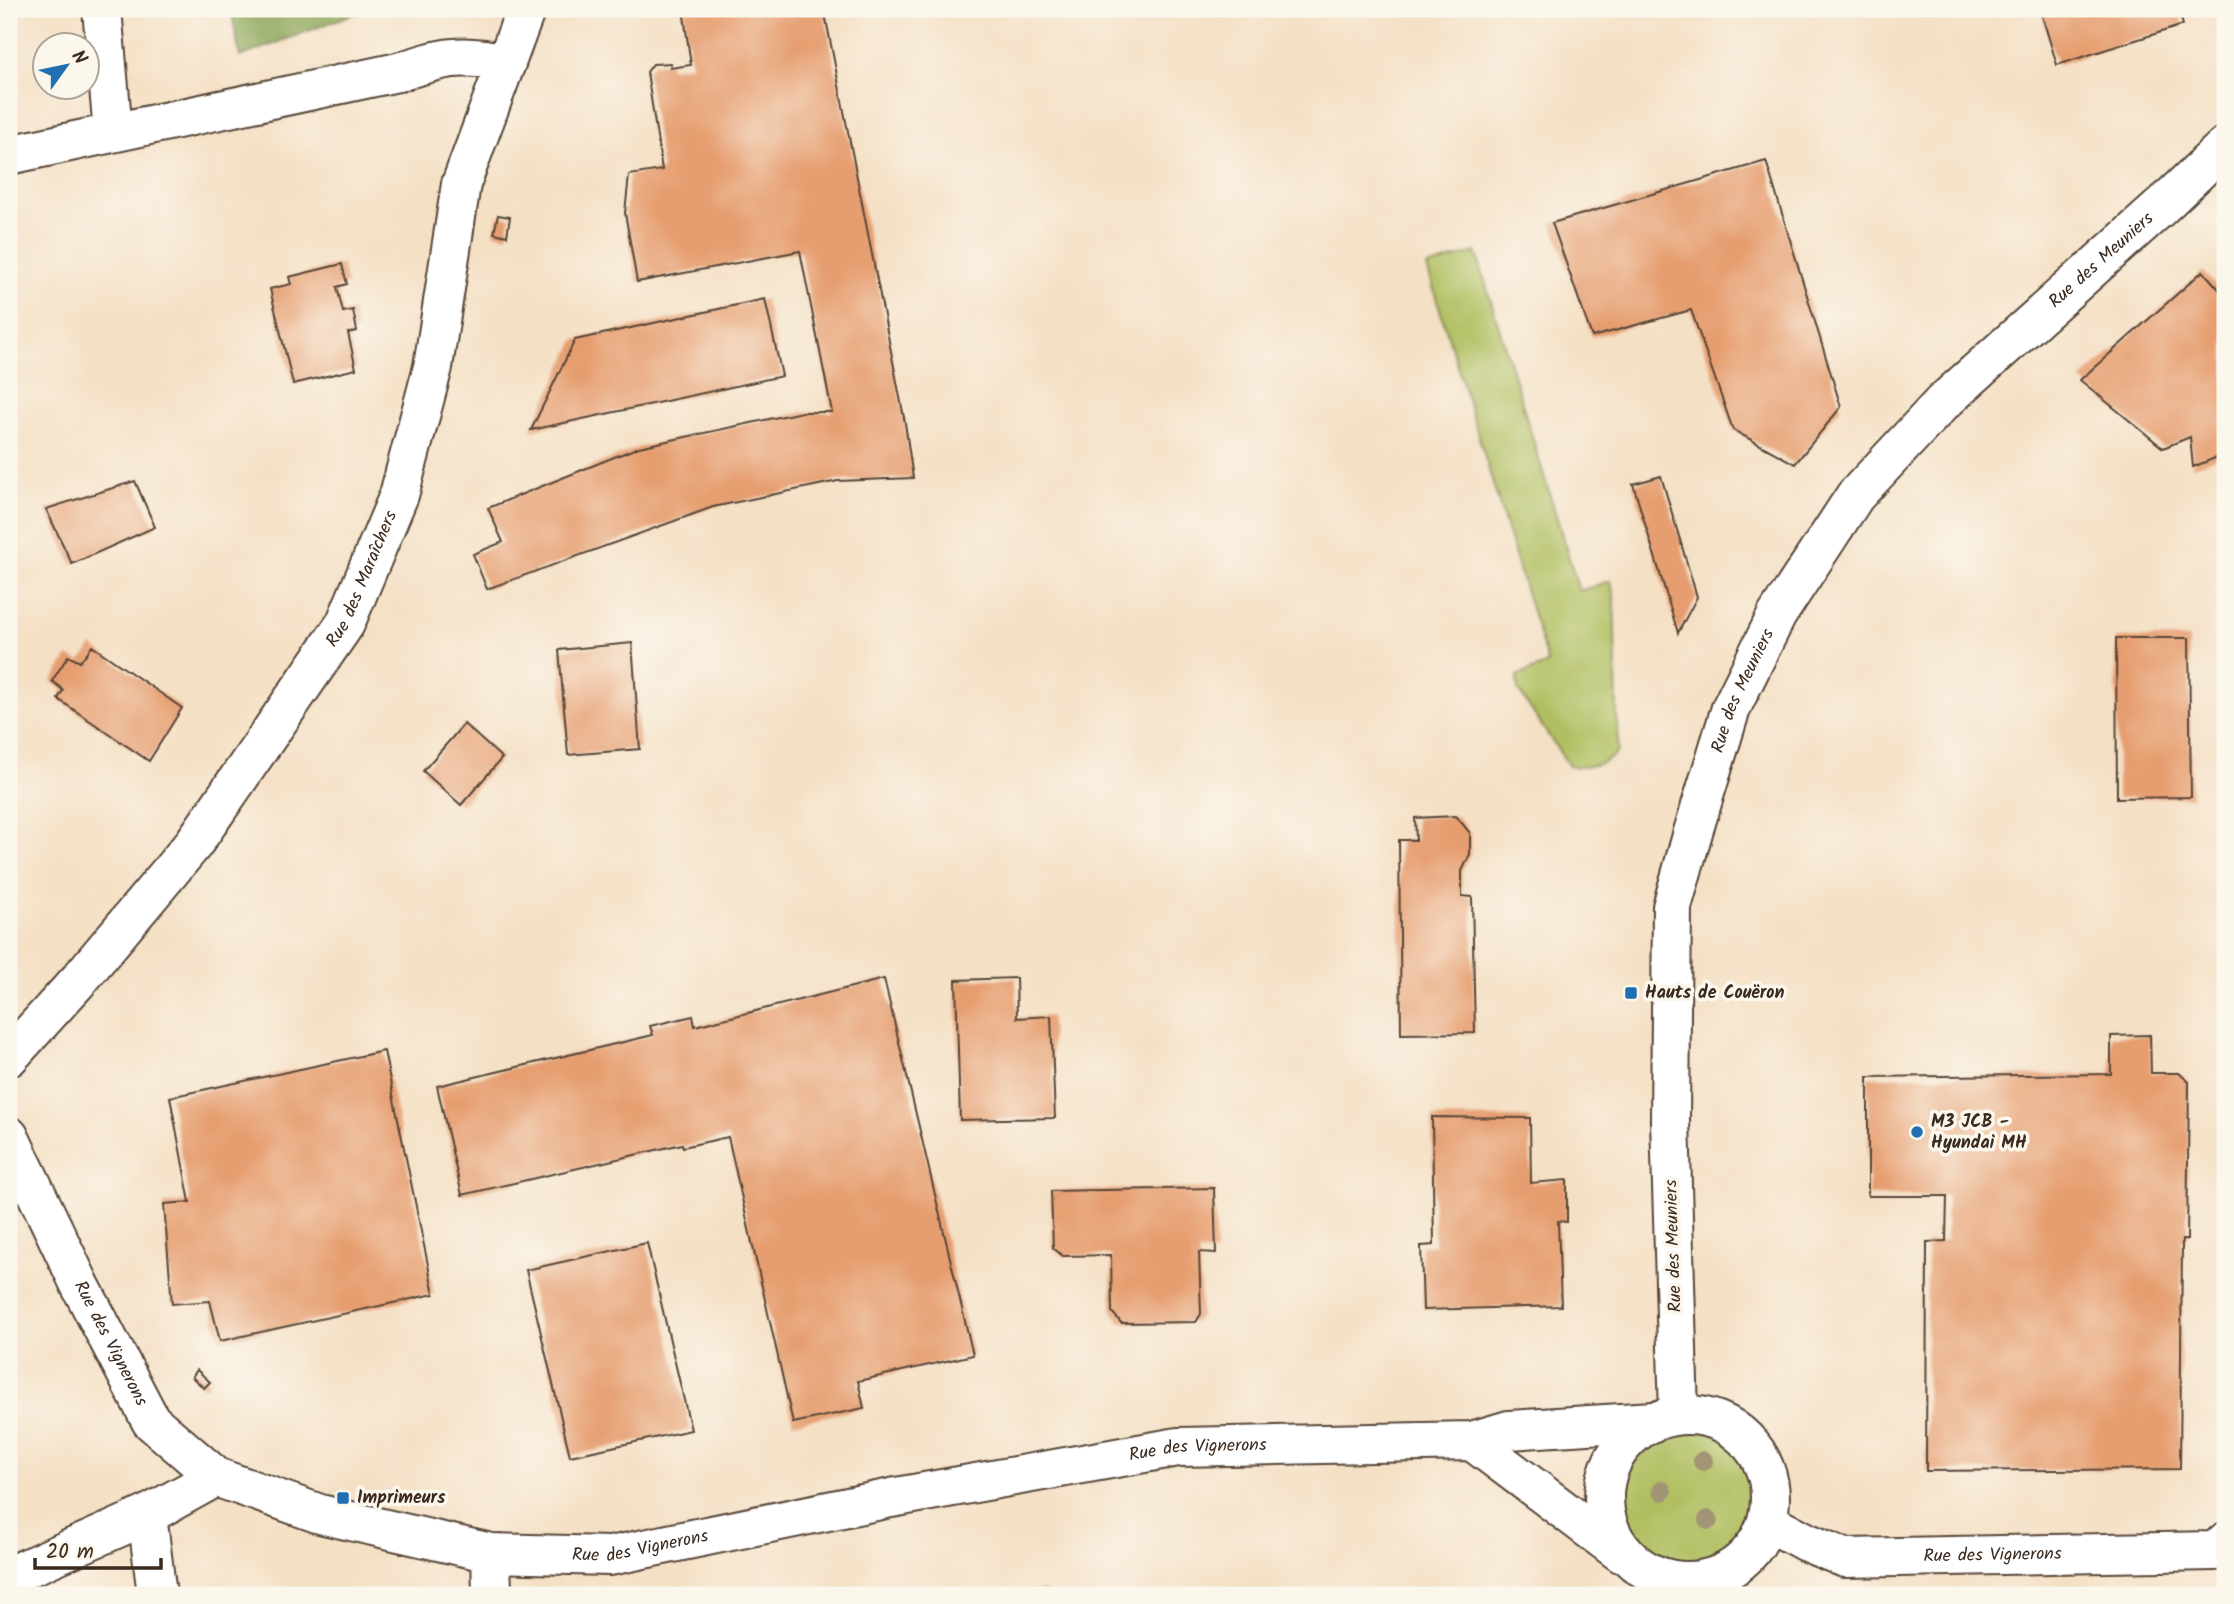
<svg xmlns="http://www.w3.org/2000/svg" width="2234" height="1604" font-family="Kalam,sans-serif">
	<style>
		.green { fill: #b1bf62; stroke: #767440; stroke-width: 2 }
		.forest { fill: #8ca658; stroke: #64683b; stroke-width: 2 }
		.building { fill: #e69e70 }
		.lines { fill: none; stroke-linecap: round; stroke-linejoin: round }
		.minor-casing { stroke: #574537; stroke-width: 42 }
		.minor { stroke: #fff; stroke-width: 38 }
		.tree { fill: #a29574 }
		.poi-dot { fill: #1f6fb2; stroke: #fbf7ec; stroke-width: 2.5 }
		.labels { text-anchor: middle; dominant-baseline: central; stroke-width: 7; stroke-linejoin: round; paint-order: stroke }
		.street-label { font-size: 18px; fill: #3b2a1e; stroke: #fbf7ec }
		.poi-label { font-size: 18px; font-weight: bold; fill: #3b2a1e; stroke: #fbf7ec; text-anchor: start }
	</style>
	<rect width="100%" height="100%" fill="#fbf7ec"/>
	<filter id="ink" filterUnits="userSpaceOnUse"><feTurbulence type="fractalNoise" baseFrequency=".0143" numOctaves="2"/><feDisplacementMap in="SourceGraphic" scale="14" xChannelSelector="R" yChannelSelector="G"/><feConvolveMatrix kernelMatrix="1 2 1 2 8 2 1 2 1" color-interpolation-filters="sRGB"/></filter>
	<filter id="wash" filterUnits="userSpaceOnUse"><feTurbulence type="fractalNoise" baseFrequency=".00686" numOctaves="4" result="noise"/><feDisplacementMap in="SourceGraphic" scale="28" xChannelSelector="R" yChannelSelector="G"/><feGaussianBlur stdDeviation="1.57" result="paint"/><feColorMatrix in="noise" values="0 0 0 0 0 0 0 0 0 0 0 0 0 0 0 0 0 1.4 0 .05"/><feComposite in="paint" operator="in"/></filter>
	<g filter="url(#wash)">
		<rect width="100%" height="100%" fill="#f4e0c5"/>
		<path class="green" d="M1476 252 1579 591 1610 581 1614 595 1618 751C1607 765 1585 769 1569 766L1518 690 1517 676 1548 664 1427 267Z
			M1621 1496a67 67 0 1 1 134 0a67 67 0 1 1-134 0Z"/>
		<path class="forest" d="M231 9H366L240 57Z"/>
		<g id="blocks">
			<path class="building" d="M683 9H824L905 423 913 478 838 481 713 507 487 589 473 554 503 542 488 508 639 447 802 412H832L800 251 637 282 625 213 629 175 662 170 647 72 653 64 671 63 670 68 691 65Z
				M2040 9H2178L2183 25 2057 65Z
				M1766 161 1841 407 1795 464 1733 430 1691 310 1592 337 1552 223Z
				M498 215 510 217 507 236 494 233Z
				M342 264 347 284 337 287 343 312 353 310 357 331 348 333 356 369 293 384 270 289 291 284 289 277Z
				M2203 271 2225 296V454L2193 467 2190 437 2163 448 2080 380Z
				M765 299 782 376 531 430 575 340Z
				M1661 476 1697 597 1678 633 1633 484Z
				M135 481 155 527 72 564 46 509Z
				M2116 638H2189L2191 797 2117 798Z
				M632 643 640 749 568 755 559 650Z
				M92 646 182 708 149 761 58 699 63 690 52 681 68 656 80 662Z
				M464 724 502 758 461 805 423 771Z
				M1456 816 1470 833V854L1462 871V896L1472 897 1475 1033 1401 1034 1399 840H1416L1415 818Z
				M1016 978 1017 1018 1051 1016 1055 1118 960 1120 956 980Z
				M884 979 973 1355 858 1381 864 1408 793 1423 728 1137 683 1147 682 1144 462 1195 437 1086 653 1035 650 1026 693 1016 695 1026Z
				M2150 1035 2151 1073H2179L2189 1082 2187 1240H2182L2180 1469 1926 1471 1927 1242 1946 1241 1947 1196H1868V1077L2111 1074V1036Z
				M384 1051 434 1294 220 1341 210 1301 172 1304 164 1204 190 1202 170 1097Z
				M1432 1117 1530 1118 1531 1183 1567 1180V1222L1558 1221 1561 1306 1423 1310 1421 1246 1434 1245Z
				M1214 1188 1216 1253 1199 1252 1201 1314 1196 1322 1121 1323 1112 1312 1111 1255 1063 1256 1053 1248 1051 1191Z
				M647 1243 691 1430 570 1456 526 1270Z
				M197 1370 210 1382 204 1388 192 1377Z
				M1045 1590 1050 1595H1016L1021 1592Z"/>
		</g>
	</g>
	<g filter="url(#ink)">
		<use href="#blocks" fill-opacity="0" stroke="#574537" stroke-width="2"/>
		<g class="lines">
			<defs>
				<g id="minor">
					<path d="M102 9 113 132"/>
					<path d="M9 155 398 72C442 58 460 52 506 63"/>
					<path id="s1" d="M9 1057 79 980 194 843 345 624 399 495 433 367 461 184 526 9"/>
					<path id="s2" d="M9 1136 80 1285 151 1421 216 1477 320 1514 491 1553 610 1556 891 1498 1178 1447 1472 1441 1509 1430 1653 1421"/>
					<path id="s3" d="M1679 1414 1670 1120 1672 907 1693 832 1731 708 1777 615 1855 496 1942 403 2162 206 2225 146"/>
					<circle cx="1687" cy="1498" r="83"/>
					<path d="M1472 1441 1621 1553"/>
					<path d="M147 1515 157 1595"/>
					<path id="s4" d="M1767 1521 1806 1542 1845 1558 2215 1551 2225 1542"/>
					<path d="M491 1553 492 1595"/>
					<path d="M9 1576 147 1515 216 1477"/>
				</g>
			</defs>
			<use href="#minor" class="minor-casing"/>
			<use href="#minor" class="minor"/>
		</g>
		<g class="tree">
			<circle cx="1703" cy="1461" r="10"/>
			<circle cx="1662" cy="1491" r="10"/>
			<circle cx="1708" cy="1520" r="10"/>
		</g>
	</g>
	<g class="poi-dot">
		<rect x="1624" y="986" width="14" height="14" rx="3.5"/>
		<circle cx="1917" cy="1132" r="7"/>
		<rect x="336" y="1491" width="14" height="14" rx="3.5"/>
	</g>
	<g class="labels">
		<g class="street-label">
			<text stroke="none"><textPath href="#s3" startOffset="1302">Rue des Meuniers</textPath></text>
			<text stroke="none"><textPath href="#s1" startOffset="597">Rue des Maraîchers</textPath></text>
			<text stroke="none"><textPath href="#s3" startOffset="735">Rue des Meuniers</textPath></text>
			<text transform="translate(1674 1246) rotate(-92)">Rue des Meuniers</text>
			<text stroke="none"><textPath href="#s2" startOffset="231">Rue des Vignerons</textPath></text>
			<text stroke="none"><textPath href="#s2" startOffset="1407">Rue des Vignerons</textPath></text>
			<text stroke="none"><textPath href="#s2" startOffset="840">Rue des Vignerons</textPath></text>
			<text stroke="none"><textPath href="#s4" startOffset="234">Rue des Vignerons</textPath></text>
		</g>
		<g class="poi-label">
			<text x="1645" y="993">Hauts de Couëron</text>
			<text x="1931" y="1122">M3 JCB -<tspan x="1931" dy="21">Hyundai MH</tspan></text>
			<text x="357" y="1498">Imprimeurs</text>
		</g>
	</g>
	<rect width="2234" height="1604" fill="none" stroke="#fbf7ec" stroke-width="35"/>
	<g transform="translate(66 66) rotate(57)"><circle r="33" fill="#fbf7ec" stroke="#aea59a" stroke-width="2"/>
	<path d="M0-5L12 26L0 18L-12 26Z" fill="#1f6fb2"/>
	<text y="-10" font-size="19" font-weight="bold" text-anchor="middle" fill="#3b2a1e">N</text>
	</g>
	<path d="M35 1558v10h126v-10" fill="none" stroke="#3b2a1e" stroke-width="3.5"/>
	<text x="46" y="1558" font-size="21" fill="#3b2a1e" stroke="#fbf7ec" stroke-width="5" paint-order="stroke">20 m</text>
</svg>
